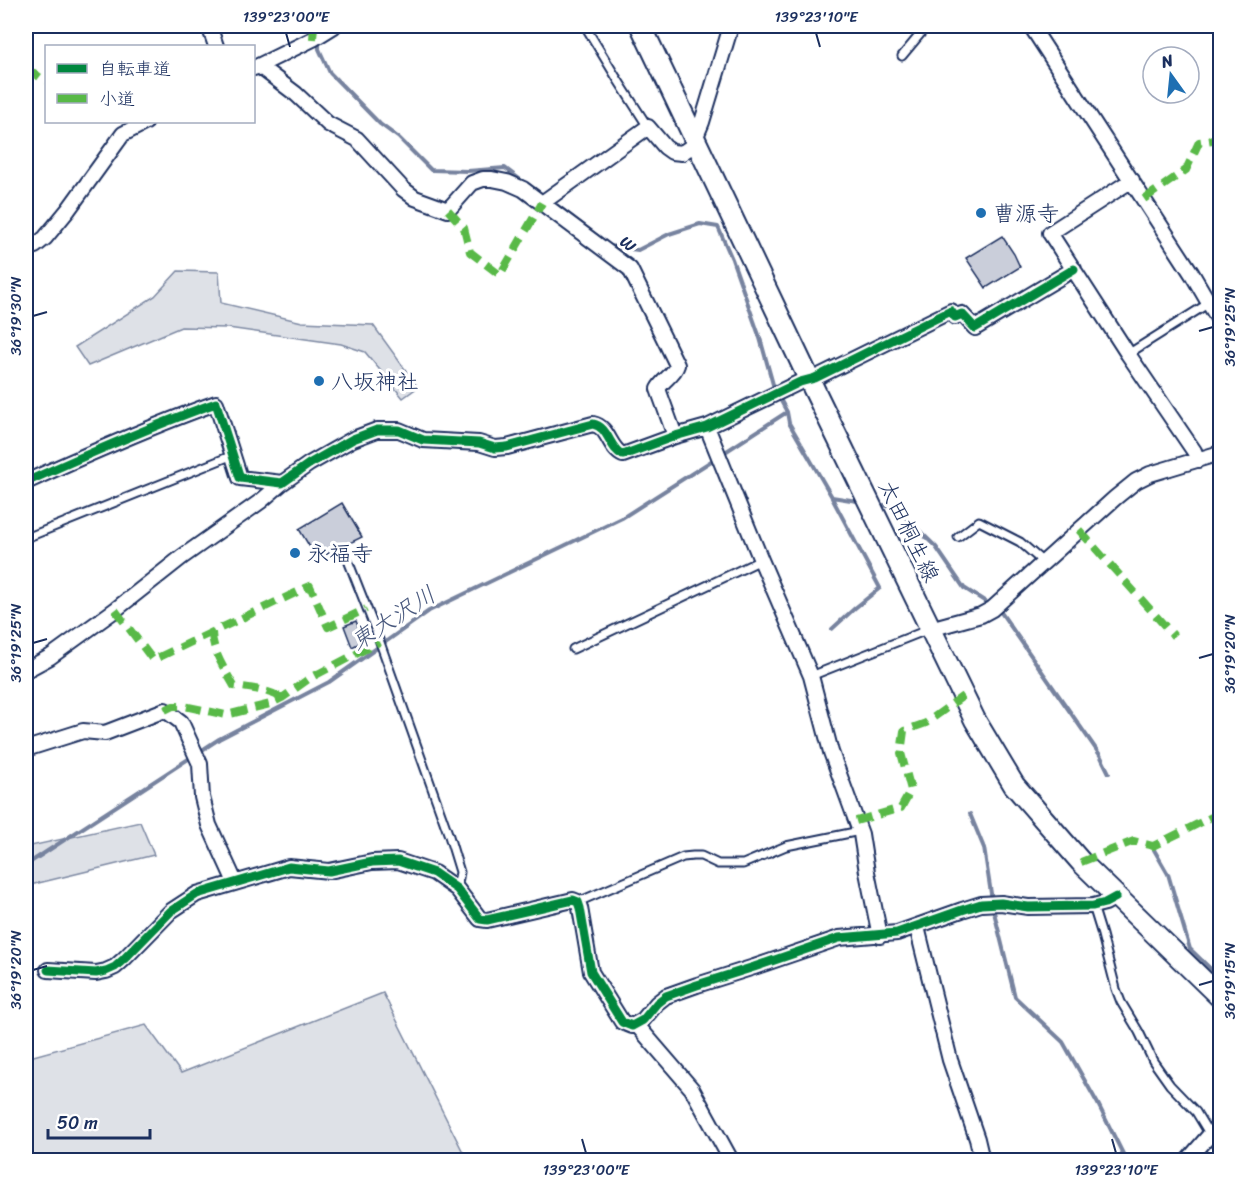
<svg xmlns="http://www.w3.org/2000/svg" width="1246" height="1186" font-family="Sriracha,'Klee One',sans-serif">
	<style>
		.green { fill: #dee1e7; stroke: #7c88a2; stroke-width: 1.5 }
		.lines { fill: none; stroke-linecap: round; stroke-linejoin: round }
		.stream { stroke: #77839f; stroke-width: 4 }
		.building { fill: #caceda; stroke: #1b2f5e; stroke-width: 1.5 }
		.lane-casing { stroke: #1b2f5e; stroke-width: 11 }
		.street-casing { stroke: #1b2f5e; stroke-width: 18 }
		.secondary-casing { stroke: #1b2f5e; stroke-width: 24 }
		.lane { stroke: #fff; stroke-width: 7 }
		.street { stroke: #fff; stroke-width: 14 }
		.secondary { stroke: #fff; stroke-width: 20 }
		.quiet { stroke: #58b947; stroke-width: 8; stroke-dasharray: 15 8; stroke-linecap: butt }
		.cycleway-casing { stroke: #fff; stroke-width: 13 }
		.cycleway { stroke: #00873e; stroke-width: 9 }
		.ticks { fill: none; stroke: #1b2f5e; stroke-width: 2 }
		.poi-dot { fill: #1f6fb2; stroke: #fff; stroke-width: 2 }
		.labels { text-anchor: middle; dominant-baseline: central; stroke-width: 6; stroke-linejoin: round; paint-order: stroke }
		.poi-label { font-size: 22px; fill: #1b2f5e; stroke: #fff; text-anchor: start }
		.street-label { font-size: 22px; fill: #1b2f5e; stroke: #fff }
		.water-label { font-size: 24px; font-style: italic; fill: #49597e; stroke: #fff }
		.neatline { fill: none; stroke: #1b2f5e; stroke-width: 2 }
		.ticks-label { font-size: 15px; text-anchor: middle; fill: #1b2f5e }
	</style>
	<rect width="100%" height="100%" fill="#fff"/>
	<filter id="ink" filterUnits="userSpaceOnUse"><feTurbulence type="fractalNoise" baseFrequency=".0167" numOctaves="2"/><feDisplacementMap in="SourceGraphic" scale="12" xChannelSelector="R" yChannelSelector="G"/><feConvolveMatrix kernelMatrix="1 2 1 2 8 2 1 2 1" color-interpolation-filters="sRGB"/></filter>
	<g filter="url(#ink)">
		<path class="green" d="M178 271 219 272 221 303 302 322 373 325 418 387 403 398 365 352 341 344 228 328 181 327 88 366 75 347 155 296Z
			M140 822 154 855 26 886V847Z
			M383 993 467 1160H26V1058L146 1025 181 1073Z"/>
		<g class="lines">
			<path class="stream" d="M319 39V49L330 73 380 124 399 138 431 170 468 171 505 168 526 184
				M550 200 599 237
				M610 246 638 250 669 234 700 224 718 227 732 259 760 338 774 388 787 412 789 423 832 497 857 501
				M722 454 787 412
				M883 505 896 508 936 547 964 588 1000 611 1100 755 1109 773
				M832 629 855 608 880 588 832 498
				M970 814 984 848 992 900
				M1153 848 1168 874 1190 949 1220 978
				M26 865 219 739 329 682 429 611 622 518 716 458
				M993 908 1015 997 1063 1042 1098 1104 1124 1156 1128 1160"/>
		</g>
		<path class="building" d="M1002 236 1014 254 1020 267 986 288 966 258Z
			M342 503 362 537 317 559 299 529Z
			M356 621 364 641 352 647 344 626Z"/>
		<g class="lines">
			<defs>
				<path id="lane" d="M585 26 616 77 648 127
					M902 56 927 26
					M1128 354 1209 303
					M958 537 979 521 1020 542 1043 562
					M26 538 233 455
					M349 563 377 634 449 836 460 872 457 889
					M573 649 761 560
					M811 676 927 630
					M578 902 683 857 693 856H701L718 864H743L786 846 860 831
					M1093 906 1102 935 1116 989 1121 1002 1139 1032 1153 1061 1170 1085 1196 1112 1213 1140 1220 1147"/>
				<path id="street" d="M209 26 216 46
					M1031 26 1192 274 1220 322
					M259 66 296 94 328 124 357 139 403 189 415 198 448 210 472 183 483 179H492L507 182 523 189 630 269 677 365C674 375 663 379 658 389L675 436
					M254 68 313 39 334 26
					M1132 180 1050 233 1128 354 1194 451 1198 460
					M542 203 648 127 665 147 672 152 682 153 692 146 702 122 731 26
					M26 247 35 246 45 238 68 210 123 134 146 122
					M707 427 761 560 811 676 831 752 861 834 867 872 880 936
					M26 482C88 454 151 426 216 403L240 478 282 483 309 464 353 439 377 430H399L423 440 479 443 495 448 507 447 593 424C609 427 609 449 623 455L675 436 707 427 800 382 815 378 951 311 955 317 962 314 975 328 1074 269
					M930 629 981 615 992 609 1115 498 1136 481 1150 474 1220 453
					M26 670 50 657 115 610 182 557 261 501 282 483
					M26 749 83 731 105 733 165 710 181 722 200 764 202 797 209 825 235 882
					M917 927 950 1060 977 1139 982 1160
					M48 970 96 973 106 971 115 967 124 959 171 911 197 894 289 867 329 871 372 862 398 861 434 873 457 889 480 919 487 920 573 900 578 902 580 908 591 972 622 1022 632 1026 643 1020 657 1003 666 996 697 985 754 967 839 938 897 933 962 910 981 904 1001 903 1028 907 1093 906 1105 903 1116 897
					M636 1024 692 1089 731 1160
					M1188 1160 1220 1123"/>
				<path id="secondary" d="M641 26 809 379 975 720 1014 785 1081 862 1220 997"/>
			</defs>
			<use href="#lane" class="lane-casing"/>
			<use href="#street" class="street-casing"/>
			<use href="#secondary" class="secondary-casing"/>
			<use href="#lane" class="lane"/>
			<use href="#street" class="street"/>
			<use href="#secondary" class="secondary"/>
			<path class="quiet" d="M313 39 314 26
				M26 72 34 73 46 82
				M1144 199 1186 170 1199 142 1220 139
				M448 210 464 228 470 252 500 275 542 203
				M1079 530 1174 636
				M115 610 153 660 310 586 328 627 366 609
				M212 632C212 651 225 670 234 686 250 688 268 690 282 698
				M165 710 173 706H184L226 715 270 704 282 698 310 678 379 642
				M856 821 901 808 911 790 901 753 904 731 926 723 963 696
				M1081 862 1134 841 1153 846 1220 813"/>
			<defs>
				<path id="cycleway" d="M26 482C88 454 151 426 216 403L240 478 282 483 309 464 353 439 377 430H399L423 440 479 443 495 448 507 447 593 424C609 427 609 449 623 455L675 436 707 427 800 382 815 378 951 311 955 317 962 314 975 328 1074 269
					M48 970 96 973 106 971 115 967 124 959 171 911 197 894 289 867 329 871 372 862 398 861 434 873 457 889 480 919 487 920 573 900 578 902 580 908 591 972 622 1022 632 1026 643 1020 657 1003 666 996 697 985 754 967 839 938 897 933 962 910 981 904 1001 903 1028 907 1093 906 1105 903 1116 897"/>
			</defs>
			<use href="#cycleway" class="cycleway-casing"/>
			<use href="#cycleway" class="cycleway"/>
		</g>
	</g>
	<path class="ticks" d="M286 33 290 47M816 33 820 47M33 316 47 312M1199 331 1213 327M33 643 47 639M1199 658 1213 654M33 970 47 966M1199 985 1213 981M582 1139 586 1153M1112 1139 1116 1153"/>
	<g class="poi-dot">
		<circle cx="981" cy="213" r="6"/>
		<circle cx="319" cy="381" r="6"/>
		<circle cx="295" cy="553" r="6"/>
	</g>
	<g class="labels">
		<g class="poi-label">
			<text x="993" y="213">曹源寺</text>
			<text x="331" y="381">八坂神社</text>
			<text x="307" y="553">永福寺</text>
		</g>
		<g class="street-label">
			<text transform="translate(629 242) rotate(38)">w</text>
			<text transform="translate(909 531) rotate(64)">太田桐生線</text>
		</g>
		<g class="water-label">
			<text transform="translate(393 618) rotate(-33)">東大沢川</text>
		</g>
	</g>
	<rect width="1246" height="1186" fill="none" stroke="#fff" stroke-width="66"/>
	<rect x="45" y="45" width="210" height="78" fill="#ffffff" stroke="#a4acbf" stroke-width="1.5"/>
	<rect x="57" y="64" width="30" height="9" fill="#00873e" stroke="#a4acbf" stroke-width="1.5"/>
	<text x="99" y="75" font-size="18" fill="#1b2f5e">自転車道</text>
	<rect x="57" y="94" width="30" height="9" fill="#58b947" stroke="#a4acbf" stroke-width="1.5"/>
	<text x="99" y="105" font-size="18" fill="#1b2f5e">小道</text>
	<g transform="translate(1171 75) rotate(345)"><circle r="28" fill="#ffffff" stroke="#a4acbf" stroke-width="1.5"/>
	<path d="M0-4.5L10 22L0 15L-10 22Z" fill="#1f6fb2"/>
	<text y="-9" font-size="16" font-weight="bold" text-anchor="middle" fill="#1b2f5e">N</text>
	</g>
	<path d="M48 1129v9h102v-9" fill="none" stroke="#1b2f5e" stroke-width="3"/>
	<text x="57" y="1129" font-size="18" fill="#1b2f5e" stroke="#ffffff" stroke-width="4.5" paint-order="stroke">50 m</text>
	<rect x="33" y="33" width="1180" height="1120" class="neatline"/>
	<g class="ticks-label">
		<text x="286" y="22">139°23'00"E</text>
		<text x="816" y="22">139°23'10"E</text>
		<text transform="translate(16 316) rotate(-90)" y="5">36°19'30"N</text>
		<text transform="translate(1230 327) rotate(-90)" y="5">36°19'25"N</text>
		<text transform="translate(16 643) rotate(-90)" y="5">36°19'25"N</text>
		<text transform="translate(1230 654) rotate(-90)" y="5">36°19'20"N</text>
		<text transform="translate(16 970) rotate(-90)" y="5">36°19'20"N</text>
		<text transform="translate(1230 981) rotate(-90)" y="5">36°19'15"N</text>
		<text x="586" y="1175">139°23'00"E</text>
		<text x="1116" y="1175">139°23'10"E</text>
	</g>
</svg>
